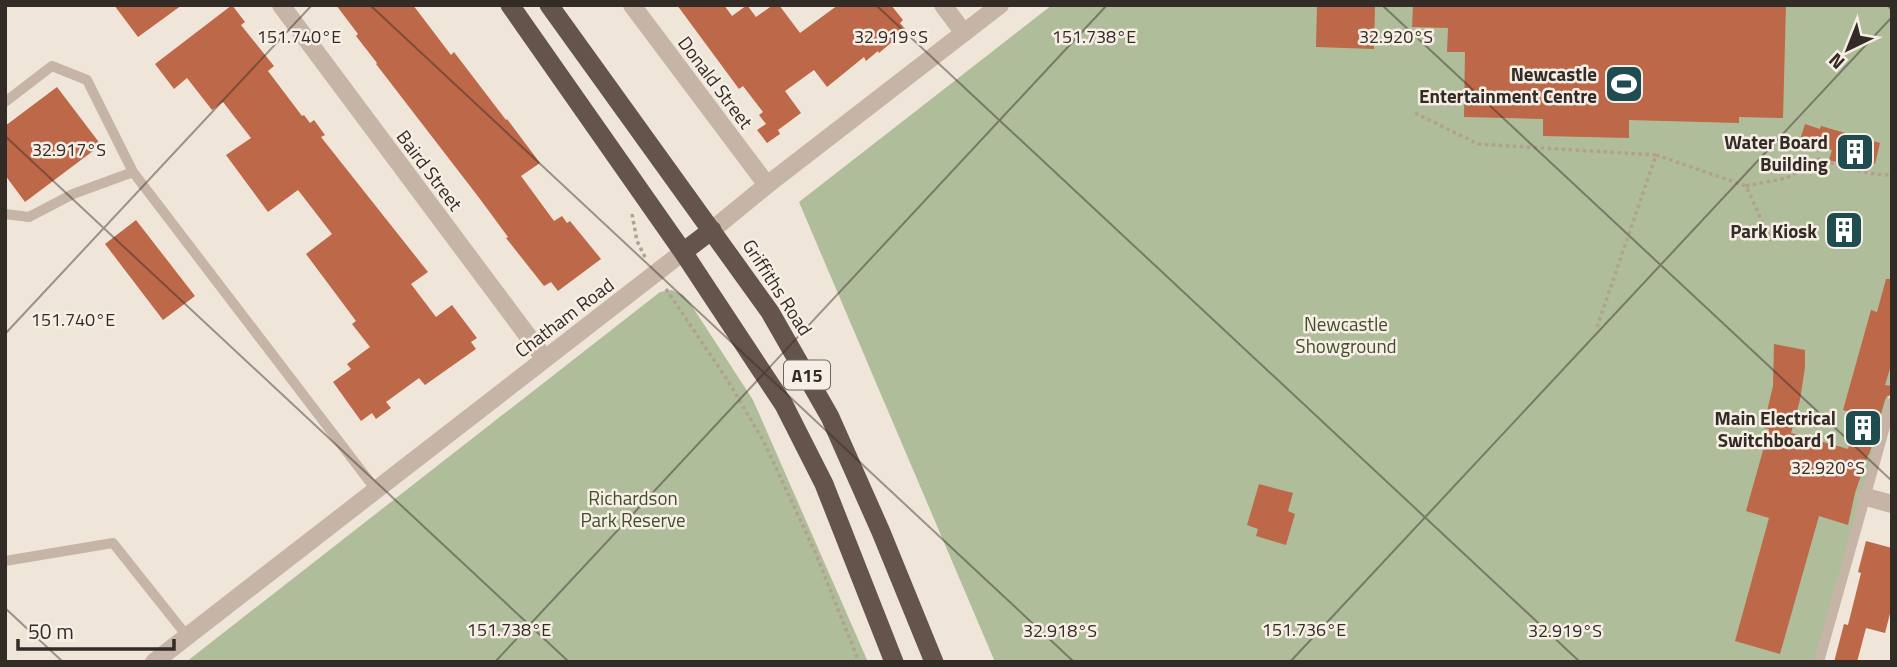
<svg xmlns="http://www.w3.org/2000/svg" width="1897" height="667" font-family="'Titillium Web',sans-serif">
	<style>
		.green { fill: #b0bd9a }
		.building { fill: #bd6849 }
		.lines { fill: none; stroke-linecap: round; stroke-linejoin: round }
		.path { stroke: #b2a090; stroke-width: 3.5; stroke-dasharray: 3.5 3.5; stroke-linecap: butt }
		.service { stroke: #c6b5a6; stroke-width: 10 }
		.minor { stroke: #c6b5a6; stroke-width: 18 }
		.trunk { stroke: #64544b; stroke-width: 19 }
		.ticks { fill: none; stroke: #332b26; stroke-width: 2; stroke-opacity: 0.45 }
		.labels { text-anchor: middle; dominant-baseline: central; stroke-width: 5; stroke-linejoin: round; paint-order: stroke }
		.shield { fill: #f7efe5; stroke: #6e665f; stroke-width: 2 }
		.shield-label { font-size: 18px; font-weight: bold; fill: #332b26 }
		.poi-label { font-size: 19px; font-weight: bold; fill: #332b26; stroke: #f7efe5; text-anchor: end }
		.street-label { font-size: 19px; fill: #332b26; stroke: #f7efe5 }
		.park-label { font-size: 19px; fill: #414f2c; stroke: #f7efe5 }
		.ticks-label { font-size: 18px; text-anchor: middle; fill: #332b26; stroke: #f7efe5; stroke-width: 5; stroke-linejoin: round; paint-order: stroke }
	</style>
	<rect width="100%" height="100%" fill="#efe5d9"/>
	<path class="green" d="M1052 5H1892V384L1815 662H995L799 202Z
		M672 290 683 295 690 303 753 400 868 662H186L660 292Z"/>
	<path class="building" d="M114 5H182L138 37Z
		M232 5 245 22 241 25 274 66 268 71 302 116 304 115 310 123 314 120 325 135 321 137 428 272 411 284 436 317 452 305 477 338 471 342 476 349 425 385 419 378 386 402 391 408 376 419 372 413 361 421 333 382 351 369 347 364 370 347 352 324 356 321 306 254 332 234 298 190 268 212 226 155 251 138 223 102 212 110 187 78 174 89 155 64Z
		M336 5H413L451 55 454 52 506 120 507 119 540 163 521 176 554 221 562 216 567 223 570 221 601 259 558 291 551 282 544 286 506 238 508 237 480 199 376 64 377 63 356 36 358 34Z
		M677 5H724L732 16 747 5 756 17 773 5H779L800 33 838 5H891L903 20 900 23 906 30 879 53 878 51 866 61 864 57 827 87 814 70 785 91 801 113 778 130 780 134 767 143 757 130 766 124 759 115 763 112 743 86 739 89Z
		M1317 5H1375L1374 49 1316 47Z
		M1413 5H1786L1783 118 1739 117V123L1629 120V138L1543 136V119L1464 117 1465 52H1447L1448 28 1412 27Z
		M57 87 101 145 25 202 5 175V126Z
		M1805 124 1820 129 1821 126 1880 143 1875 164 1863 161 1860 169 1829 160 1832 150 1800 140Z
		M1832 217 1862 226 1857 243 1827 234Z
		M136 220 195 296 163 320 105 244Z
		M1886 279H1892V362L1885 385 1892 386V395L1887 396 1885 400 1869 455H1868L1855 493 1848 525 1819 516 1780 654 1735 641 1769 518 1746 511 1769 429 1763 428 1773 386 1774 344 1805 350V367L1800 400 1791 433 1848 449 1857 414 1843 410 1871 310 1877 312Z
		M1259 484 1293 493 1288 511 1295 514 1286 545 1256 536 1258 529 1247 525Z
		M1866 541 1892 548V606L1885 633 1866 628 1857 662H1834L1844 624 1848 625 1861 573 1858 572Z"/>
	<g class="lines">
		<path class="path" d="M1415 113 1478 144 1656 155 1597 327
			M1656 155 1746 186 1771 241
			M1746 186 1787 178 1819 159C1843 167 1866 175 1892 175
			M632 214 637 241 646 259
			M666 289 728 381 764 442 816 554 859 662"/>
		<path class="service" d="M5 102 52 66 87 80 133 172 376 490
			M5 214 29 217 73 194 133 172
			M5 561 113 543 187 636
			M1819 662 1892 402"/>
		<path class="minor" d="M281 5 545 359
			M632 5 767 185
			M943 5 964 33
			M712 230 767 185 1000 5
			M1866 497 1892 504
			M154 662 683 252"/>
		<path class="trunk" d="M510 5 683 252 784 405 824 484 894 662
			M549 5 770 312 830 417 881 532 934 662
			M683 252 712 230"/>
	</g>
	<path class="ticks" d="M370 5 1074 662M876 5 1580 662M1382 5 1892 481M1887 5 1892 10M5 136 569 662M5 334 312 5M5 608 63 662M495 662 1107 5M1290 662 1892 17"/>
	<defs>
		<symbol id="stadium-square" viewBox="-11 -11 22 22"><rect x="-9" y="-9" width="18" height="18" rx="4" fill="#1f4c51" stroke="#f7efe5"/><path d="M0-5a6.5 5 0 1 0 0 10a6.5 5 0 1 0 0-10ZM-3.5-1.8h7v3.6h-7Z" fill="#fff"/></symbol>
		<symbol id="building-square" viewBox="-11 -11 22 22"><rect x="-9" y="-9" width="18" height="18" rx="4" fill="#1f4c51" stroke="#f7efe5"/><path d="M-4-6H4V6H1V3H-1V6H-4ZM-2.5-4.3h1.7v1.8h-1.7ZM.8-4.3h1.7v1.8H.8ZM-2.5-1h1.7V.8h-1.7ZM.8-1h1.7V.8H.8Z" fill="#fff"/></symbol>
	</defs>
	<g fill-rule="evenodd">
		<use href="#stadium-square" x="1602" y="62" width="44" height="44"/>
		<use href="#building-square" x="1833" y="130" width="44" height="44"/>
		<use href="#building-square" x="1822" y="208" width="44" height="44"/>
		<use href="#building-square" x="1841" y="406" width="44" height="44"/>
	</g>
	<g class="labels">
		<rect class="shield" x="784" y="360.5" width="46" height="29" rx="5"/>
		<g class="shield-label">
			<text x="807" y="375">A15</text>
		</g>
		<g class="poi-label">
			<text x="1597" y="73">Newcastle<tspan x="1597" dy="22">Entertainment Centre</tspan></text>
			<text x="1828" y="141">Water Board<tspan x="1828" dy="22">Building</tspan></text>
			<text x="1817" y="230">Park Kiosk</text>
			<text x="1836" y="417">Main Electrical<tspan x="1836" dy="22">Switchboard 1</tspan></text>
		</g>
		<g class="street-label">
			<text transform="translate(716 82) rotate(53)">Donald Street</text>
			<text transform="translate(430 170) rotate(53)">Baird Street</text>
			<text transform="translate(778 287) rotate(57)">Griffiths Road</text>
			<text transform="translate(564 317) rotate(-37)">Chatham Road</text>
		</g>
		<g class="park-label">
			<text x="1346" y="323">Newcastle<tspan x="1346" dy="22">Showground</tspan></text>
			<text x="633" y="497">Richardson<tspan x="633" dy="22">Park Reserve</tspan></text>
		</g>
	</g>
	<g class="ticks-label">
		<text x="891" y="43">32.919°S</text>
		<text x="1396" y="43">32.920°S</text>
		<text x="299" y="43">151.740°E</text>
		<text x="1094" y="43">151.738°E</text>
		<text x="69" y="156">32.917°S</text>
		<text x="73" y="326">151.740°E</text>
		<text x="1828" y="474">32.920°S</text>
		<text x="509" y="636">151.738°E</text>
		<text x="1304" y="636">151.736°E</text>
		<text x="1060" y="637">32.918°S</text>
		<text x="1565" y="637">32.919°S</text>
	</g>
	<rect width="1897" height="667" fill="none" stroke="#332b26" stroke-width="14"/>
	<g transform="translate(1848 49) rotate(223)" stroke="#f7efe5" stroke-width="5" paint-order="stroke">
	<path d="M0-5L12 26L0 18L-12 26Z" fill="#332b26"/>
	<text y="-10" font-size="19" font-weight="bold" text-anchor="middle" fill="#332b26">N</text>
	</g>
	<path d="M18 639v10h156v-10" fill="none" stroke="#332b26" stroke-width="3.5"/>
	<text x="28" y="639" font-size="21" fill="#332b26" stroke="#f7efe5" stroke-width="5" paint-order="stroke">50 m</text>
</svg>
